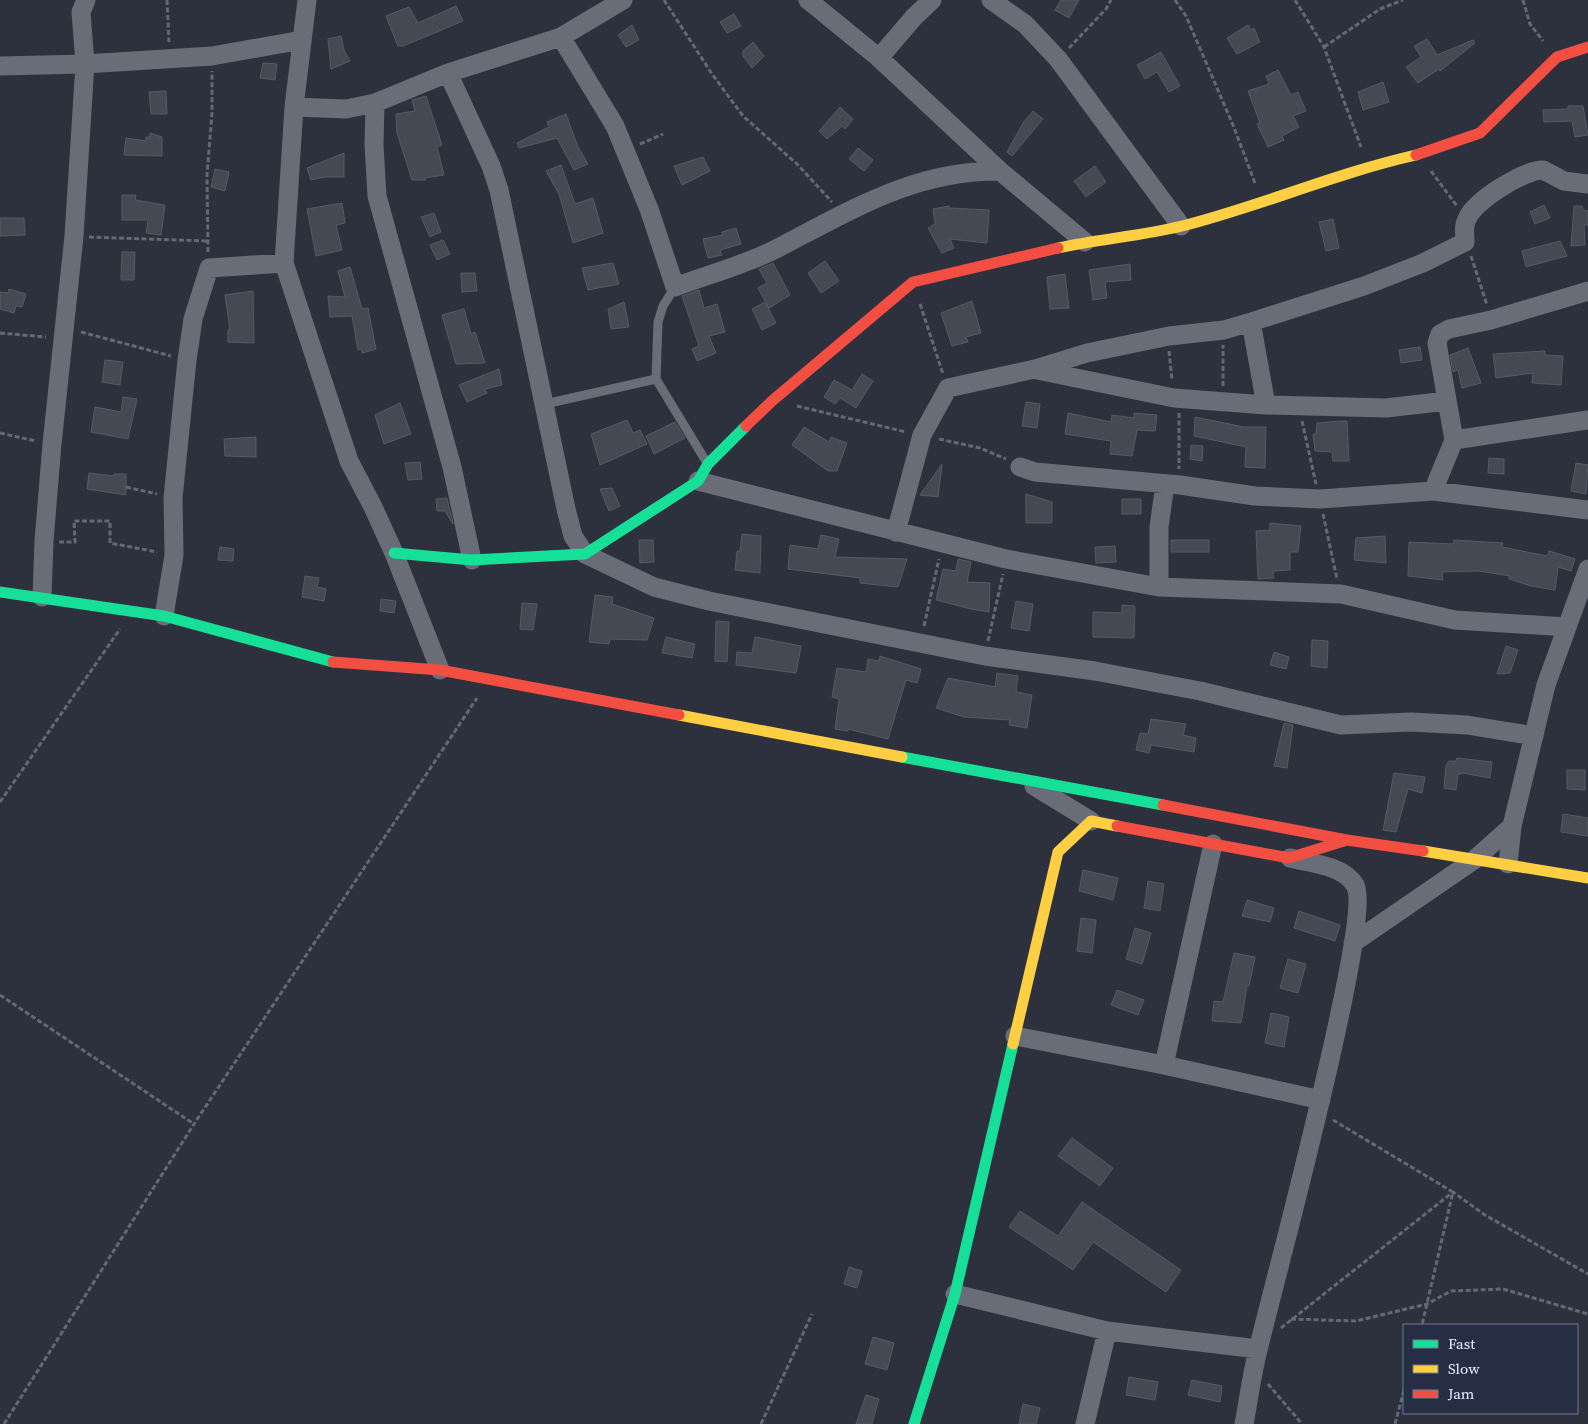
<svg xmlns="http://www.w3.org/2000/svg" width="1588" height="1424" font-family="'Source Serif 4',serif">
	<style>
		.building { fill: #444953; stroke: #565a64 }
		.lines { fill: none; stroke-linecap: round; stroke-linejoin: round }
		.path { stroke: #636872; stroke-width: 3; stroke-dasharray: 5 2.5; stroke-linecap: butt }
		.lane { stroke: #696d77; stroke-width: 9 }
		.street { stroke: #696d77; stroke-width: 19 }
		.fast { stroke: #16e098; stroke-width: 11 }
		.slow { stroke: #ffcf43; stroke-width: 11 }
		.jam { stroke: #f24e42; stroke-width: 11 }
	</style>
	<rect width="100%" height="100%" fill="#2c313d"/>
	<path class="building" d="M1061 0H1079L1069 18 1055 10Z
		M456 6 463 21 403 46H398L386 16 409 7 418 23Z
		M734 14 741 26 727 33 720 22Z
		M632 25 639 40 626 47 618 35Z
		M1248 25 1251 30 1254 28 1260 42 1237 54 1227 38Z
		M341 36 344 50 350 61 331 69 328 39Z
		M1427 39 1437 55 1473 40 1475 43 1440 71 1439 69 1418 83 1406 67 1421 57 1414 46Z
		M753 42 764 56 752 68 743 56V51Z
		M1161 52 1180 86 1169 92 1157 72 1145 79 1137 65Z
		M263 63 277 64 275 80 260 78Z
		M1278 70 1291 95 1298 92 1306 111 1293 116 1299 127 1282 136 1284 140 1268 147 1257 124 1260 123 1248 91 1269 84 1266 76Z
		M1383 82 1389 102 1363 110 1358 92Z
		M166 91 167 114H151L149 92Z
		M426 96 442 145 437 147 444 175 425 178 426 180H412L397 133 396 114 415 111 412 100Z
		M1568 106H1583L1588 135 1575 137 1572 121 1544 122 1543 110 1568 109Z
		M840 107 853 119 845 129 842 126 827 139 819 131Z
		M1033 111 1043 119 1012 156 1007 152 1023 123Z
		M566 114 578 147 588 164 574 170 557 138 519 148 517 143 549 127 547 122Z
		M150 133 162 137V156L124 155 126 138 146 141V137H150Z
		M858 148 873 160 864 171 849 159Z
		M344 153V177H325L311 180 307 168Z
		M703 157 710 171 682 185 674 166Z
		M561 165 575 204 593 198 603 233 573 243 559 194 546 171Z
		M1095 166 1106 182 1086 197 1074 181Z
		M215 169 229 172 225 191 211 187Z
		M122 195H136L135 200 165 205 161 235 146 233 148 220H122Z
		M342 203 345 223 336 225 342 250 316 256 307 209Z
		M1544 205 1550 218 1535 224 1530 212Z
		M949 206V208L989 210 987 243 950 239 954 248 942 253 928 228 935 224 933 209Z
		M1574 206H1582L1583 210 1588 211V225H1584L1585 245 1571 246Z
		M434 213 441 232 430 237 421 217Z
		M0 218H24L25 235 0 236Z
		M1333 219 1339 248 1326 251 1319 222Z
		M736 228 741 244 720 250 722 255 708 258 703 239 723 235 722 232Z
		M443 240 450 254 437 260 430 245Z
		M1560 241 1567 256 1526 267 1522 251Z
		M122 252H135L134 280H121Z
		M825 261 839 281 821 293 808 273Z
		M613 263 619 284 588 290 582 268Z
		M773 263 790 295 769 308 758 288 767 283 759 269Z
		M1130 264 1131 280 1105 282 1107 298 1093 300 1089 270Z
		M350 267 362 309 368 308 376 349 362 353 361 349 358 350 352 316 330 317 328 296 345 297 338 271Z
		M461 273H475L477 291 462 292Z
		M1065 274 1069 308 1050 309 1047 277Z
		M9 289 26 294 22 307 16 306 14 313 0 309V292L8 293Z
		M699 290 704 308 717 304 725 332 709 336 716 353 697 361 692 349 699 346 682 296Z
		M253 291 254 343 228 342V330H230L225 295Z
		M972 301 981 333 966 337 968 342 952 346 941 313Z
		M624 302 629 327 611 329 608 309Z
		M765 302 776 323 762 330 752 309Z
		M464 309 471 334 475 332 485 363 456 364 442 315Z
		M1420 347 1422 360 1401 363 1399 350Z
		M1468 348 1481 383 1462 388 1458 370 1453 372 1450 355Z
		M1545 351V355L1563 356 1561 385 1532 383 1533 373 1496 378 1493 354Z
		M105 360 123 362 120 385 102 382Z
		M499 369 502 385 485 389 487 393 467 402 459 385Z
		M862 374 873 381 856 408 840 398 835 404 824 397 834 380 852 390Z
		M123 397 137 399 128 439 91 432 95 407 121 412Z
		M1026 402 1040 404 1037 428 1022 426Z
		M400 403 411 434 384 444 375 415Z
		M1068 413 1111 422 1112 415 1134 418V413L1157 415 1155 431 1137 430 1132 456 1110 454 1111 441 1065 434Z
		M1195 417 1244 427H1266L1265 468 1245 467 1246 447 1194 436Z
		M627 420 633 433 640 430 647 444 600 465 591 434Z
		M1341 421H1347L1349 461H1333L1332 452 1315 451 1313 434H1316L1317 423Z
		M675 422 685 438 654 454 646 436Z
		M804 427 829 442 831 437 847 443 837 471H828L792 445Z
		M256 437V457L225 456 224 439Z
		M1191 445 1203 446 1202 461 1190 459Z
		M1489 458 1504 459V474L1488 473Z
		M420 462 422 479 408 480 405 463Z
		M1576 463 1588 465 1586 494 1571 491Z
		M942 464 938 497 920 495Z
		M89 473 114 476V474H126V495L87 489Z
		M612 488 620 506 609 511 600 489Z
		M1026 494 1052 502V523H1026Z
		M447 498 453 524 445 511H437L436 499Z
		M1122 499H1141V514H1122Z
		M1270 523 1301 526 1298 552H1290V570L1273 571 1274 578 1258 579 1256 531 1270 530Z
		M742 534 761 536 760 573 735 570 737 551H740Z
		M821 535 839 539 835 557 907 559 898 587 860 583V578L788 569 790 545 818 549Z
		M1385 536 1386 563 1354 560 1356 538Z
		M639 540H653L654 562 640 563Z
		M1171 540H1209V552H1171Z
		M1454 540 1503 543 1502 547 1547 556 1549 551 1575 559 1571 571 1558 567 1555 590 1531 586 1509 579 1510 576 1479 571 1442 572 1443 580 1408 576 1409 542 1453 544Z
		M1115 546 1116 562 1096 563 1095 547Z
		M220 547 234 549 233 561 218 560Z
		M958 559 971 562 967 582 990 583 989 612 971 609 936 600 943 569 956 571Z
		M305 576 319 578 317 587 326 589 324 601 302 597Z
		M595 595 613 597 612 604 654 618 647 640 610 639 609 644 589 642Z
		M381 599 396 601 394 613 380 611Z
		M1016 601 1033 604 1029 631 1011 628Z
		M522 603 537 604 533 630 520 629Z
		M1122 605 1135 606 1134 638 1093 637V612L1122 613Z
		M716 621 729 622 727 662 715 661Z
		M666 637 695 644 692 658 662 653Z
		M755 637 801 646 796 673 736 665 737 652 752 653Z
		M1312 640 1328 641 1327 668 1311 666Z
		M1506 646 1518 650 1510 673 1497 674Z
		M1274 652 1289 657 1286 669 1270 665Z
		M880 656 921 669 917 683 906 680 888 739 848 729V731L835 729 839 699 832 697 837 668 866 672 868 659 879 661Z
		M997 673 1018 676 1016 692 1032 695 1027 728 1009 725 1010 720 964 717 936 708 948 678 995 687Z
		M1151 719 1186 724 1183 735 1196 738 1194 752 1151 745 1149 753 1136 750 1140 733 1148 734Z
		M1284 723 1293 725 1287 768 1274 766Z
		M1457 758 1492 762 1490 778 1462 773 1458 775 1456 790 1444 788 1446 765 1449 761H1456Z
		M1567 770H1585V790L1567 789Z
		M1394 773 1425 777 1422 793 1408 789 1396 832 1383 830Z
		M1563 814 1588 818V836L1561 832Z
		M1083 870 1118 878 1113 900 1079 891Z
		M1148 881 1164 884 1160 911 1144 908Z
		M1247 900 1274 908 1270 922 1242 916Z
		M1299 911 1340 925 1335 941 1294 928Z
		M1081 918 1096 920 1092 953 1077 951Z
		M1135 928 1151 933 1142 964 1126 959Z
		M1234 953 1255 957 1249 986H1247L1241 1023 1212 1021 1214 1001 1223 1002Z
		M1288 959 1306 964 1298 993 1280 988Z
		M1117 990 1144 1000 1138 1015 1111 1005Z
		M1271 1013 1289 1017 1284 1047 1265 1043Z
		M1072 1138 1113 1168 1100 1186 1058 1156Z
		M1082 1202 1181 1270 1166 1292 1093 1242 1073 1270 1009 1227 1020 1211 1058 1236Z
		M849 1267 862 1271 857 1288 844 1284Z
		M873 1337 894 1343 887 1370 865 1364Z
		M1129 1377 1158 1382 1155 1400 1126 1395Z
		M1192 1380 1222 1386 1220 1402 1188 1395Z
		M866 1395 879 1399 872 1424H856Z
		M1023 1404 1040 1408 1036 1424H1019Z"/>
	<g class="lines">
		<path class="path" d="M167 0 169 42
			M664 0 712 74 743 116 797 164 832 202
			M1175 0 1186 16 1233 125 1255 183
			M1295 0 1324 47 1361 147
			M1523 0 1530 24 1543 41
			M1324 47 1380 9 1403 0
			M1069 48 1106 9 1111 0
			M640 144 663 134
			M1431 171 1457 206
			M89 237 208 241
			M208 252 207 175 212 113V71
			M1471 256 1487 305
			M920 304 943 374
			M81 332 171 356
			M0 333 46 337
			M1169 351 1172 380
			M1223 386V345
			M797 406 906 432
			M1179 413V469
			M1302 421 1316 484
			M0 433 36 441
			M939 439 980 448 1006 459
			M126 487 157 494
			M1323 514 1337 579
			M59 542H75L74 521H110V543L157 552
			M924 626 939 559
			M988 641 1003 574
			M0 802 120 629
			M0 995 194 1124
			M1333 1120 1453 1192 1422 1325
			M1291 1319 1356 1321 1427 1304 1451 1291 1503 1289 1588 1314
			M1281 1328 1453 1192 1485 1215 1588 1274
			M1268 1384 1302 1424
			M4 1424 194 1124 477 698
			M761 1424 812 1314
			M1395 1424 1404 1390"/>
		<path class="lane" d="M675 287 663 306 658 322 656 379 707 463
			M545 404 656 379"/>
		<path class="street" d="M307 0 294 107 284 263 349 461 373 507 394 553 440 670
			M808 0 879 58 1000 171 1085 242
			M991 0 1025 24 1058 59 1181 226
			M561 37 615 126 649 209 675 287C707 275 741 266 772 251 847 213 912 170 1000 171
			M879 58 914 17 932 0
			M0 66 85 64 212 56 302 40
			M448 73 491 166 499 190 566 509 573 536 585 554 654 587 709 601 985 656 1095 671 1200 691 1341 725 1411 722 1467 725 1534 736
			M375 103 448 73 561 37 623 0
			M294 107 346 109 375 103 374 145 377 196 452 467 472 560
			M1251 322 1266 405
			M1037 370 1174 398 1266 405 1386 408 1447 401
			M1454 440 1437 343 1440 334 1449 329 1491 320 1588 291
			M1020 467 1035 472 1180 485 1255 496 1320 499 1433 491 1588 510
			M698 481 1006 559 1159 587 1341 594 1455 620 1567 627
			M1433 491 1454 440 1588 420
			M896 532 922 435 948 388 1035 369 1087 353 1169 336 1224 330 1251 322 1364 286 1423 263 1465 242C1465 234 1463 226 1467 219 1475 200 1524 170 1543 170L1564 181 1588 184
			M1159 587V527L1165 484
			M42 597 44 541 52 444 74 236 85 64 81 12 86 0
			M164 616 174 555 173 498 187 360 193 319 209 268 284 263
			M1034 786 1091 821
			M1508 864 1512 826 1546 685 1588 569
			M1353 943 1474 860 1512 826
			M1015 1036 1164 1065 1321 1100
			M1164 1065 1213 844
			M955 1294 1107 1331 1258 1349
			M1085 1424 1107 1331
			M1244 1424C1249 1398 1252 1372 1259 1346 1273 1286 1374 917 1355 885 1343 865 1309 863 1290 858"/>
		<path class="fast" d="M394 553 472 560 585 554 698 481 708 464 746 426
			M0 592 164 616 333 662
			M902 757 1163 805
			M914 1424 955 1294 1013 1044"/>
		<path class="slow" d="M1058 248C1099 239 1141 236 1182 226 1261 206 1336 173 1416 155
			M679 715 902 757
			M1423 851 1588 878
			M1013 1044 1058 852 1091 821 1117 826"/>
		<path class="jam" d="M1416 155 1480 133 1557 57 1588 47
			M746 426 772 401 913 282 1058 248
			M333 662 440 670 679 715
			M1163 805 1347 840 1423 851
			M1117 826 1289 858 1344 841"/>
	</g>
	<rect x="1403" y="1324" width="175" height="90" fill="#252e44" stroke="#737b8e"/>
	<rect x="1413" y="1340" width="25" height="8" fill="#16e098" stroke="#737b8e"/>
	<text x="1448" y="1349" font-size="15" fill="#e8eefd">Fast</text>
	<rect x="1413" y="1365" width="25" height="8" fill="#ffcf43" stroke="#737b8e"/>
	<text x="1448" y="1374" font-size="15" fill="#e8eefd">Slow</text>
	<rect x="1413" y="1390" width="25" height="8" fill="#f24e42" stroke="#737b8e"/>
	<text x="1448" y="1399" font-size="15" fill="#e8eefd">Jam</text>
</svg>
